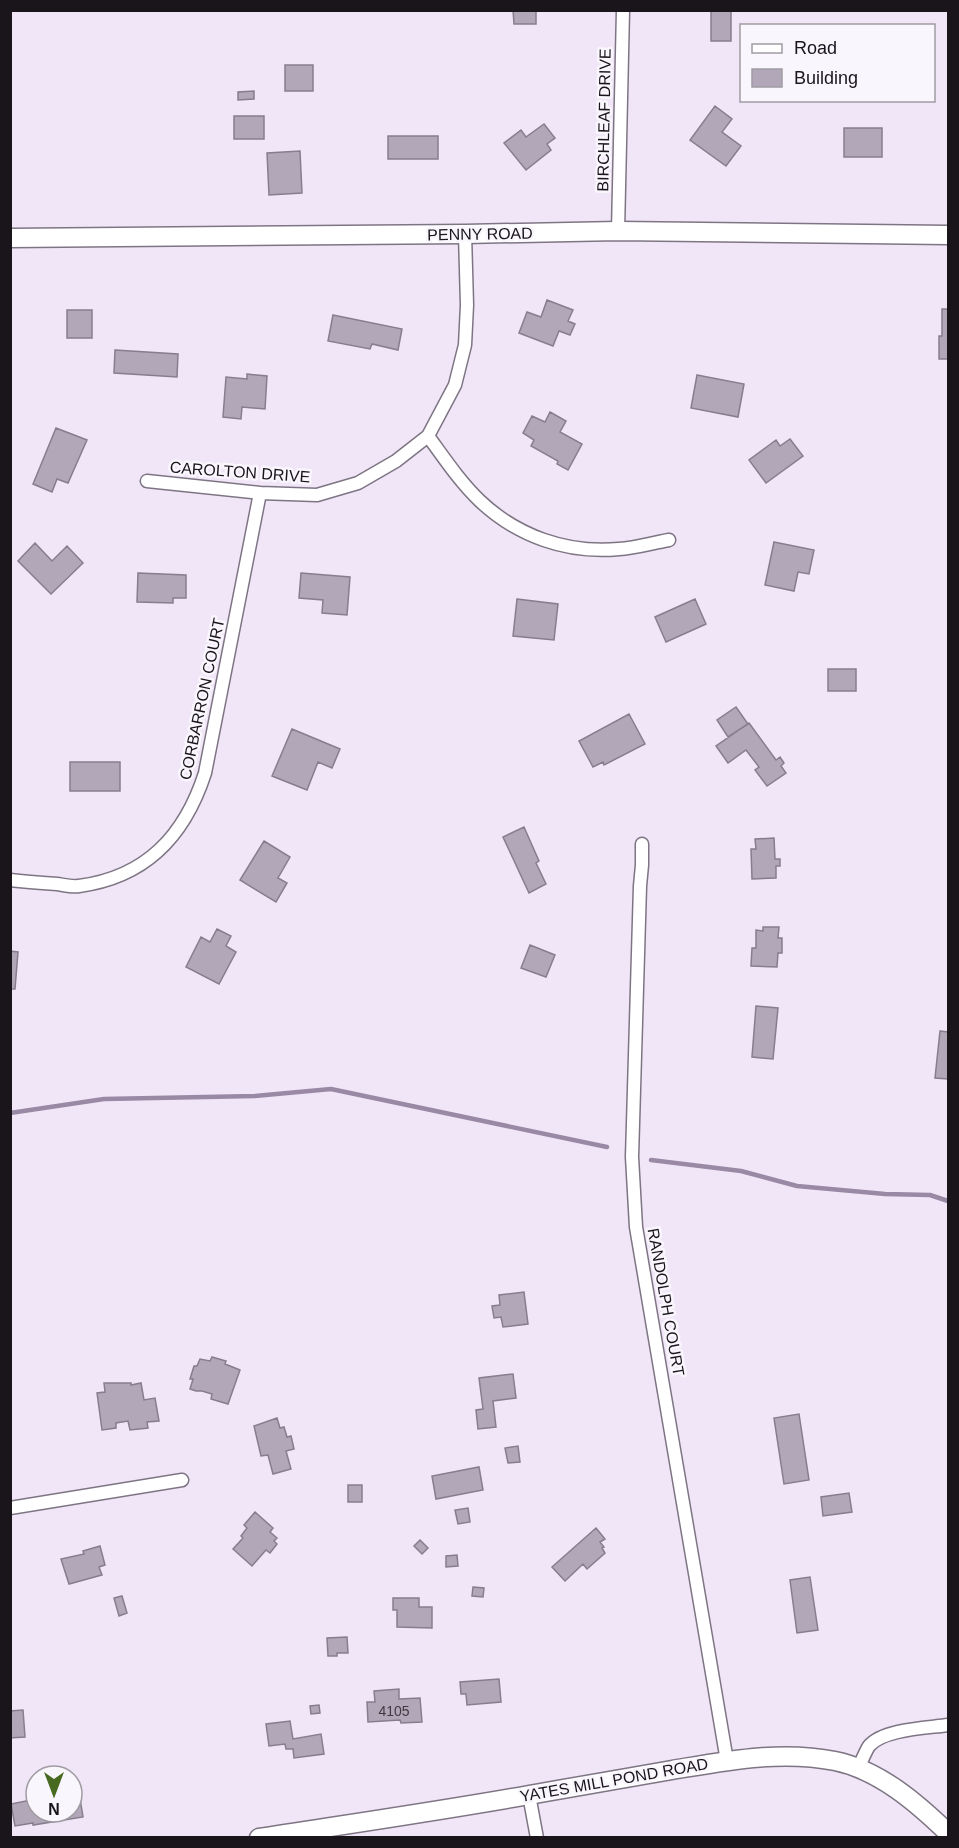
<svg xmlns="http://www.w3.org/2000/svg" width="959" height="1848" font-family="Helvetica,sans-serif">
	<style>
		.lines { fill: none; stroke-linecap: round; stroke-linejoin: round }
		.stream { stroke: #9989a5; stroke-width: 4.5 }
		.building { fill: #b1a7b8; stroke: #867d8d; stroke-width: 1.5 }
		.street-casing { stroke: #7e7584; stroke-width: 15 }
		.secondary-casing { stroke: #7e7584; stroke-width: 21 }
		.street { stroke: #fff; stroke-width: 12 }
		.secondary { stroke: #fff; stroke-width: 18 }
		.labels { text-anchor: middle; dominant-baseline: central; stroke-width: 5; stroke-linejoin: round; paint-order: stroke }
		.number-label { font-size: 14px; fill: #3f3a42 }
		.street-label { font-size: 16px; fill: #19151b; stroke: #faf6fd }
	</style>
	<rect width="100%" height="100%" fill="#f0e6f7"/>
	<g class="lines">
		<path class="stream" d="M10 1113 104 1099 255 1096 331 1089 607 1147
			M651 1160 741 1171 797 1186 885 1194 930 1195 948 1201"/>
	</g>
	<path class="building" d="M513 10H536V24H514Z
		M711 10H731V41H711Z
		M285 65H313V91H285Z
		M254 91V99L238 100V92Z
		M715 106 732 119 722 132 741 146 726 166 690 140Z
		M234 116H264V139H234Z
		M544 124 555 138 547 144 551 150 526 170 504 143 521 130 526 137Z
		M844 128H882V157H844Z
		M388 136H438V159H388Z
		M300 151 302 193 269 195 267 153Z
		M547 300 573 310 568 321 575 324 570 335 559 331 553 346 519 333 527 312 541 317Z
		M942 309H948V359H939V336H942Z
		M67 310H92V338H67Z
		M333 315 402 329 398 350 372 344 370 349 328 341Z
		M115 350 178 354 177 377 114 373Z
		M247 374 267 376 265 409 242 407 241 419 223 417 226 377 247 379Z
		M697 375 744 384 738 417 691 408Z
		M550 412 566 421 560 432 582 444 568 470 557 464 558 461 531 446 534 440 523 433 532 416 545 422Z
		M56 428 87 440 68 483 57 479 52 492 33 484Z
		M790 439 803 456 766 483 749 460 776 440 780 446Z
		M774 542 814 550 809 574 798 572 794 591 765 585Z
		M35 543 52 561 67 546 83 563 51 594 18 561Z
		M138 573 186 575V598H173V603L137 602Z
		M301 573 350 577 347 615 322 613 323 600 299 598Z
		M517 599 558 604 554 640 513 636Z
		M695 599 706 624 666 642 655 617Z
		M828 669H856V691H828Z
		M736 707 748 724 728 737 717 720Z
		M629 714 645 744 604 765 603 762 593 767 579 741Z
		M749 723 776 760 780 757 784 763 781 766 786 773 767 786 755 770 759 767 746 750 728 763 716 746Z
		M292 729 340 749 332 768 318 762 307 790 272 776Z
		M70 762H120V791H70Z
		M524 827 539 861 536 863 546 884 529 893 503 837Z
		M774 838 775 859H780V866H776V878L752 879 751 849H756L755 839Z
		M264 841 290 857 278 878 287 883 276 902 240 880Z
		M763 927H779L778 938H782V953H778L777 967 751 966 752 948H756V930L763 931Z
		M217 929 231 936 226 946 236 952 219 984 186 967 201 937 210 942Z
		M530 945 555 955 546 977 521 968Z
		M10 951 18 952 15 989H10Z
		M756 1006 778 1008 773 1059 752 1057Z
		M940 1031 948 1032V1079L935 1078Z
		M524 1292 528 1324 503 1327 501 1317 494 1318 492 1306 500 1305 499 1295Z
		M212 1357 226 1361 225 1364 240 1370 228 1404 211 1399 212 1394 202 1391H196L190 1389 193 1379H190L194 1366H197L200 1359 210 1361Z
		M513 1374 516 1398 493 1401 496 1427 478 1429 476 1410 483 1409 479 1378Z
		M104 1383H131V1385L141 1383 144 1400 155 1398 159 1421 147 1422 148 1428 130 1430 128 1421 116 1423V1428L102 1430 97 1393 105 1392Z
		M799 1414 809 1480 784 1484 774 1418Z
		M277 1418 280 1428 284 1427 287 1437 291 1436 294 1449 286 1451 291 1469 273 1474 268 1455 261 1456 254 1426Z
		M518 1446 520 1462 508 1463 505 1448Z
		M479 1467 483 1490 436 1499 432 1476Z
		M348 1485H362V1502H348Z
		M849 1493 852 1512 823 1516 821 1497Z
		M468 1508 470 1522 458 1524 455 1510Z
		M255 1512 273 1528 270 1532 277 1538 274 1541 277 1544 270 1553 266 1550 252 1566 233 1549 243 1538 241 1536 247 1528 244 1525Z
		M596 1528 605 1539 600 1542 604 1547 602 1548 605 1553 587 1569 583 1564 565 1581 552 1567Z
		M420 1540 428 1548 422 1554 414 1546Z
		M100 1546 105 1565 99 1567 102 1575 69 1584 61 1559 84 1554 83 1551Z
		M457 1555 458 1566 446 1567V1556Z
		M810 1577 818 1630 797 1633 790 1580Z
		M473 1587 484 1588 483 1597 472 1596Z
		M122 1596 127 1613 119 1616 114 1598Z
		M393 1598H419V1607H432V1628L397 1627V1610H393Z
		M347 1637 348 1653H337V1656H328L327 1638Z
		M499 1679 501 1702 467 1705 466 1694H461L460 1682Z
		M399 1689V1699L420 1698 422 1722 401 1723 400 1720 368 1722 367 1702H375L374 1691Z
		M319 1705 320 1713 311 1714 310 1706Z
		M23 1710 25 1737 10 1738V1711Z
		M290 1721 293 1739 321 1734 324 1754 294 1758 293 1749H286L285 1744 269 1746 266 1724Z
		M79 1792 83 1817 33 1825V1823L15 1826 11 1804 36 1799V1812H72V1793Z"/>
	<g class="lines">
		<defs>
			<path id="street" d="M618 231 623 10
				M428 436C444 458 460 482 480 501 517 536 567 554 619 549 635 548 652 543 669 540
				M147 481 260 493 317 495 358 483 396 461 428 436 455 385 465 345 467 305 465 234
				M642 844V865L640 886 632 1157 636 1227 727 1761
				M10 880C26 882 41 883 57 884 64 885 72 887 79 886 147 877 185 835 205 773L260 493
				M10 1508 182 1480
				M858 1768C862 1761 865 1752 869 1746 883 1729 928 1728 948 1725
				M529 1795 537 1838"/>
			<path id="secondary" d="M10 238 465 234 618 231 948 235
				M259 1838C349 1824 439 1811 529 1795 577 1787 624 1778 672 1770 726 1761 780 1750 835 1761 879 1770 917 1803 948 1833"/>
		</defs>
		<use href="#street" class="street-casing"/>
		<use href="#secondary" class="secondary-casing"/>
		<use href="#street" class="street"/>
		<use href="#secondary" class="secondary"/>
	</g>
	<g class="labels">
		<g class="number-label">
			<text x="394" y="1711">4105</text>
		</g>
		<g class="street-label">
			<text transform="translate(604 120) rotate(-89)">BIRCHLEAF DRIVE</text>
			<text transform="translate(480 234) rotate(-1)">PENNY ROAD</text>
			<text transform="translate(240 472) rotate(4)">CAROLTON DRIVE</text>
			<text transform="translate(202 699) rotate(-78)">CORBARRON COURT</text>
			<text transform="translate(666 1302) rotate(80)">RANDOLPH COURT</text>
			<text transform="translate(614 1780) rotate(-10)">YATES MILL POND ROAD</text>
		</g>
	</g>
	<rect width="959" height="1848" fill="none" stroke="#19151b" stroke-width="24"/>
	<rect x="740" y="24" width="195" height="78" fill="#faf6fd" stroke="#a09ca3" stroke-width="1.5"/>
	<rect x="752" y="44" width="30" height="9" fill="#ffffff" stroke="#a09ca3" stroke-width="1.5"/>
	<text x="794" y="54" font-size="18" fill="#19151b">Road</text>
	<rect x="752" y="69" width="30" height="18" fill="#b1a7b8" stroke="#a09ca3" stroke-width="1.5"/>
	<text x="794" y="84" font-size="18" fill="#19151b">Building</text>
	<g transform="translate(54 1794) rotate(180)"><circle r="28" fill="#faf6fd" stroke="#a09ca3" stroke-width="1.5"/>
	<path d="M0-4.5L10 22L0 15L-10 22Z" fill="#476920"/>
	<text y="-9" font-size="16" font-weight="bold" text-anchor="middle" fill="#19151b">N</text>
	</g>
</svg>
